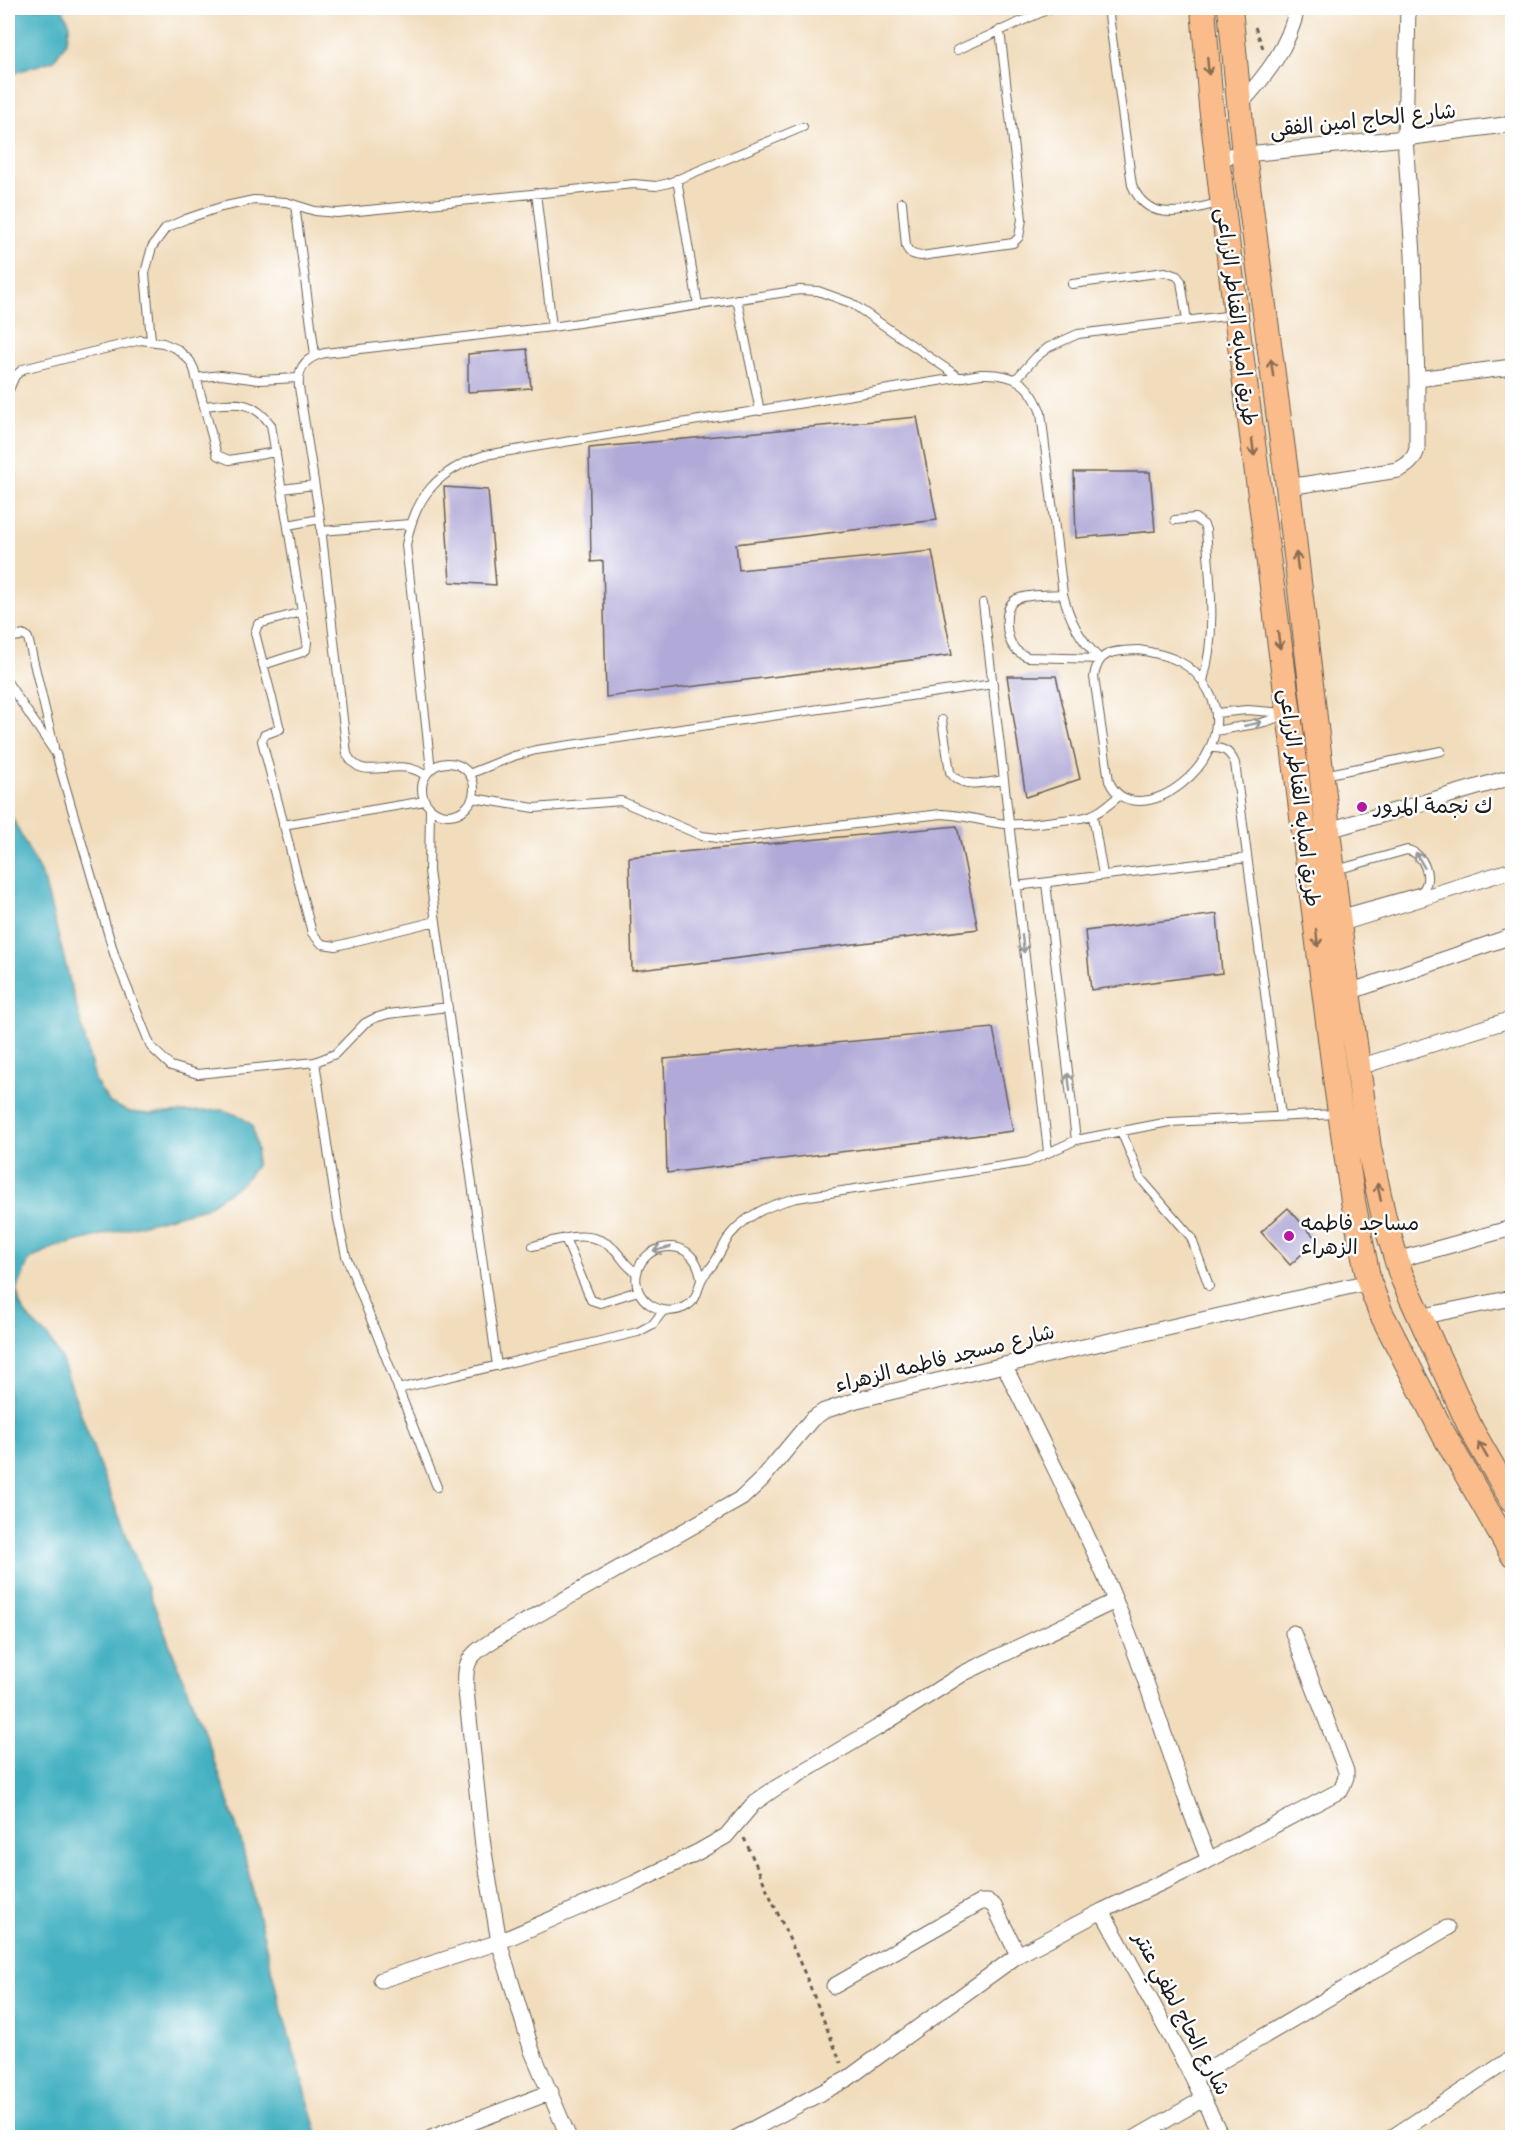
<svg xmlns="http://www.w3.org/2000/svg" width="1520" height="2145" font-family="Mynerve,'Playpen Sans Arabic',sans-serif">
	<style>
		.water { fill: #43b0c1; stroke: #30666e; stroke-width: 1.5 }
		.building { fill: #b1aad8 }
		.lines { fill: none; stroke-linecap: round; stroke-linejoin: round }
		.lane-casing { stroke: #675f54; stroke-width: 10 }
		.street-casing { stroke: #675f54; stroke-width: 17 }
		.primary-casing { stroke: #675f54; stroke-width: 26 }
		.path { stroke: #675f54; stroke-width: 3; stroke-dasharray: 4.5 4.5; stroke-linecap: butt }
		.lane { stroke: #fff; stroke-width: 8 }
		.street { stroke: #fff; stroke-width: 15 }
		.primary { stroke: #f9bc8a; stroke-width: 24 }
		.oneway { stroke: #8a6c53 }
		.oneway2 { stroke: #999 }
		.poi-dot { fill: #b5179e; stroke: #fff; stroke-width: 2 }
		.labels { text-anchor: middle; dominant-baseline: central; stroke-width: 5; stroke-linejoin: round; paint-order: stroke }
		.street-label { font-size: 21px; fill: #1c1c1c; stroke: #fff }
		.poi-label { font-size: 21px; fill: #1c1c1c; stroke: #fff; text-anchor: start }
	</style>
	<rect width="100%" height="100%" fill="#fff"/>
	<filter id="ink" filterUnits="userSpaceOnUse"><feTurbulence type="fractalNoise" baseFrequency=".0167" numOctaves="2"/><feDisplacementMap in="SourceGraphic" scale="12" xChannelSelector="R" yChannelSelector="G"/><feConvolveMatrix kernelMatrix="1 2 1 2 8 2 1 2 1" color-interpolation-filters="sRGB"/></filter>
	<filter id="wash" filterUnits="userSpaceOnUse"><feTurbulence type="fractalNoise" baseFrequency=".008" numOctaves="4" result="noise"/><feDisplacementMap in="SourceGraphic" scale="24" xChannelSelector="R" yChannelSelector="G"/><feGaussianBlur stdDeviation="1.35" result="paint"/><feColorMatrix in="noise" values="0 0 0 0 0 0 0 0 0 0 0 0 0 0 0 0 0 1.4 0 .05"/><feComposite in="paint" operator="in"/></filter>
	<g filter="url(#wash)">
		<rect width="100%" height="100%" fill="#f1dcbb"/>
		<path class="water" d="M8 8H62L70 24 66 43 54 60 8 75Z
			M8 810 44 880 96 1083 110 1103 129 1112 150 1114 223 1110 239 1116 252 1125 257 1150 256 1166 242 1183 205 1208 52 1248 29 1260 17 1290 20 1305 30 1320 48 1337 61 1358 104 1478 211 1750 240 1837 279 2001 319 2137H8Z"/>
		<g id="blocks">
			<path class="building" d="M527 349 531 388 468 392V354Z
				M917 417 937 520 736 544 739 570 932 551 952 655 606 697 603 561 591 562 589 448Z
				M1074 472H1150L1155 531 1076 538Z
				M444 487 488 490 496 585 450 582Z
				M1007 676H1056L1080 779 1026 797Z
				M957 826 978 929 632 971 629 857Z
				M1217 914 1222 973 1091 990 1085 931Z
				M993 1028 1013 1131 667 1173 664 1059Z
				M1288 1208 1317 1240 1290 1265 1261 1232Z"/>
		</g>
	</g>
	<g filter="url(#ink)">
		<use href="#blocks" fill-opacity="0" stroke="#675f54" stroke-width="1.5"/>
		<g class="lines">
			<defs>
				<path id="lane" d="M1108 8 1132 185C1149 226 1186 210 1219 203
					M957 50 1051 8
					M677 179 698 305
					M536 193 552 327
					M902 202 906 246C909 254 914 255 921 256L1013 243 1019 237 1022 219 1000 30
					M295 205 315 355
					M1072 284 1165 272 1177 276 1181 281 1187 321
					M737 299 760 411
					M151 340 145 273 152 247 166 228 186 219 221 207 254 200 286 202 315 211 337 213 634 184 656 186 669 183 803 127
					M196 378 221 375 259 380 298 378
					M1016 379 1036 357 1049 347 1078 334 1234 315
					M8 392 15 376 23 369 141 340 163 343 177 349 190 361 194 369 217 455 229 460 276 452
					M204 406C233 403 252 398 271 425L307 642 306 650 303 652 263 665
					M282 489 314 485
					M1175 520 1195 518 1204 525 1206 530C1210 581 1217 631 1203 681
					M288 525 320 519
					M321 531 410 524
					M1063 594C1051 595 1024 594 1015 600 1002 609 1006 639 1015 649 1019 653 1023 655 1028 657L1100 659
					M983 603 1048 1151
					M302 612 258 624 255 633 280 729 264 735 262 741 312 933 322 944 336 946 436 921
					M8 638 25 635 28 638 54 747
					M1139 650C1169 655 1193 662 1208 690 1247 759 1134 839 1109 781L1094 677C1098 649 1116 651 1139 650Z
					M8 683 56 754 115 957 151 1047 171 1066 198 1074 315 1062 335 1054 365 1023 375 1018 388 1014 448 1007
					M1216 713 1247 710 1285 713
					M942 720 950 772C961 790 986 782 1004 780
					M1215 731 1261 723 1287 715
					M1211 748C1224 747 1230 752 1235 763L1281 1116
					M422 789a26 26 0 1 1 52 0a26 26 0 1 1-52 0Z
					M431 770 406 545C415 496 438 470 485 455L981 374C1013 373 1030 382 1041 413L1063 594C1070 621 1080 640 1100 659
					M469 774 514 756 536 750 993 684
					M1324 775 1441 751
					M426 776C397 753 362 786 347 754L320 519 299 387C297 368 306 357 325 353L552 327 800 290 818 291 851 303 960 378
					M473 798 534 808 621 801 702 836 726 839 941 814C964 815 984 822 1006 824 1031 826 1057 820 1081 818 1097 815 1106 807 1119 796
					M430 808 429 871 497 1366
					M1093 816 1103 875
					M283 825 425 801
					M1336 870 1407 850C1423 852 1434 878 1422 891L1340 914
					M1046 883 1076 1140
					M1016 886 1247 858
					M315 1062 338 1219 346 1256 437 1487
					M1121 1131 1141 1179 1191 1237 1209 1286
					M565 1238 591 1300 600 1303 638 1291
					M533 1246C560 1239 591 1227 614 1249 622 1257 626 1267 637 1273
					M701 1279C700 1271 698 1264 693 1258 676 1237 642 1248 637 1273 631 1300 662 1319 685 1307 700 1299 696 1288 703 1277 706 1272 711 1268 714 1263 720 1254 724 1244 730 1235 747 1214 771 1204 797 1198L1028 1162 1076 1140 1169 1122 1336 1114
					M398 1389 638 1332 653 1324 663 1311"/>
				<path id="street" d="M1239 105C1266 76 1289 47 1297 8
					M1217 157 1405 138 1512 124
					M1417 379 1512 367
					M1288 487 1398 470C1408 465 1414 460 1417 449V379L1413 255 1405 138 1408 8
					M1329 830 1512 777
					M1339 924 1512 870
					M1349 992 1512 936
					M1359 1067 1512 1019
					M1397 1260 1512 1228
					M1419 1317 1512 1298
					M1004 1365C1047 1453 1093 1541 1128 1633 1157 1708 1179 1785 1209 1860
					M1102 1911 1193 2078 1222 2138
					M381 1980 499 1942 635 1883 698 1852 726 1836 754 1803 774 1789 877 1728 964 1673 1115 1601
					M834 1986 981 1902H988L994 1906 1018 1955
					M1193 2078 1447 1928
					M431 2138 551 2092
					M569 2138 532 2051 499 1942 483 1846 466 1691C464 1660 469 1655 495 1639L742 1498 762 1479 812 1419 824 1411 857 1400 1004 1365 1369 1282
					M736 2138 847 2079 1018 1955 1102 1911 1209 1860 1341 1790 1346 1777V1771L1293 1633
					M1135 2138 1203 2099
					M1391 2138 1512 2058"/>
				<path id="primary" d="M1203 8 1211 106 1236 315 1289 714 1336 1085 1353 1201 1369 1282 1381 1313 1444 1435 1512 1554
					M1230 8 1244 155 1288 487 1339 924 1369 1148 1384 1218 1401 1275 1471 1429 1512 1500"/>
			</defs>
			<use href="#lane" class="lane-casing"/>
			<use href="#street" class="street-casing"/>
			<use href="#primary" class="primary-casing"/>
			<path class="path" d="M1255 27 1263 48
				M744 1838 805 1974 841 2063"/>
			<use href="#lane" class="lane"/>
			<use href="#street" class="street"/>
			<use href="#primary" class="primary"/>
		</g>
		<defs><path id="oneway-shaft" d="M-6 0H5M1.5-3L5.5 0L1.5 3" fill="none" stroke-width="1.6" stroke-linecap="round" stroke-linejoin="round" transform="scale(1.5)"/></defs>
		<g class="oneway">
			<use href="#oneway-shaft" transform="translate(1208 66) rotate(85)"/>
			<use href="#oneway-shaft" transform="translate(1272 368) rotate(-98)"/>
			<use href="#oneway-shaft" transform="translate(1253 447) rotate(83)"/>
			<use href="#oneway-shaft" transform="translate(1297 561) rotate(-97)"/>
			<use href="#oneway-shaft" transform="translate(1279 640) rotate(82)"/>
			<use href="#oneway-shaft" transform="translate(1317 938) rotate(83)"/>
			<use href="#oneway-shaft" transform="translate(1379 1192) rotate(-102)"/>
			<use href="#oneway-shaft" transform="translate(1483 1450) rotate(-120)"/>
		</g>
		<g class="oneway2">
			<use href="#oneway-shaft" transform="translate(1253 724) rotate(-11)"/>
			<use href="#oneway-shaft" transform="translate(1420 860) rotate(-120)"/>
			<use href="#oneway-shaft" transform="translate(1023 944) rotate(83)"/>
			<use href="#oneway-shaft" transform="translate(1069 1082) rotate(-97)"/>
			<use href="#oneway-shaft" transform="translate(662 1249) rotate(166)"/>
		</g>
	</g>
	<g class="poi-dot">
		<circle cx="1362" cy="807" r="6"/>
		<circle cx="1289" cy="1236" r="6"/>
	</g>
	<g class="labels">
		<g class="street-label">
			<text transform="translate(1363 121) rotate(-6)">شارع الحاج امين الفقى</text>
			<text transform="translate(1236 317) rotate(83)">طريق امبابه القناطر الزراعى</text>
			<text transform="translate(1299 798) rotate(83)">طريق امبابه القناطر الزراعى</text>
			<text transform="translate(945 1359) rotate(-14)">شارع مسجد فاطمه الزهراء</text>
			<text transform="translate(1181 2014) rotate(62)">شارع الحاج لطفي عنتر</text>
		</g>
		<g class="poi-label">
			<text x="1374" y="807">ك نجمة المرور</text>
			<text x="1301" y="1224">مساجد فاطمه<tspan x="1301" dy="24">الزهراء</tspan></text>
		</g>
	</g>
	<rect width="1520" height="2145" fill="none" stroke="#fff" stroke-width="30"/>
</svg>
